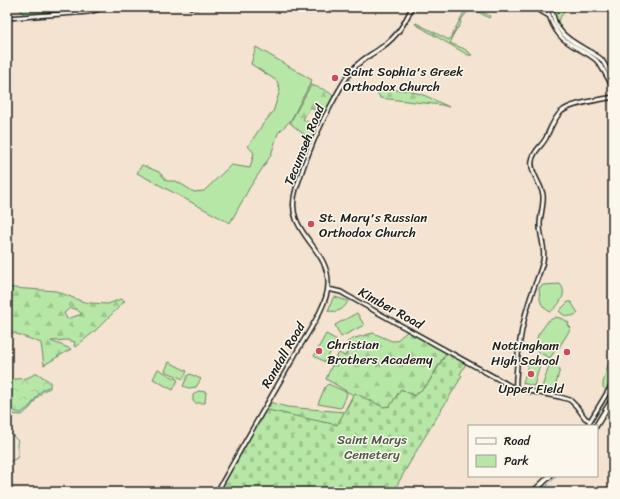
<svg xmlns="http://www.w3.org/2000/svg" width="620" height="499" font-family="Sriracha,sans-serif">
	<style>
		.green { fill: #b7e7a6; stroke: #6a8261 }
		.forest { fill: url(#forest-firs); stroke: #6a8261; fill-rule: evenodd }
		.cemetery { fill: url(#cemetery-stones); stroke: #6a8261 }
		.park { fill: url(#park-crowns); stroke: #6a8261 }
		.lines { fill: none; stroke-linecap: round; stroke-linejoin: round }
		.stream { stroke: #598a8d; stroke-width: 1 }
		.tertiary-casing { stroke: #1c1c1c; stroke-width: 6 }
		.primary-casing { stroke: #1c1c1c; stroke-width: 7 }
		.tertiary { stroke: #fbf7ec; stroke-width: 3 }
		.primary { stroke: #fbf7ec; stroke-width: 4 }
		.poi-dot { fill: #d1495b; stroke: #fbf7ec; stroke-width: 1.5 }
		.labels { text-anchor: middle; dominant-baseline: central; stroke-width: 3; stroke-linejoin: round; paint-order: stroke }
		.poi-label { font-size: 13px; fill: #1c1c1c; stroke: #fbf7ec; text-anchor: start }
		.street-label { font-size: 13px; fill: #1c1c1c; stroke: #fbf7ec }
		.park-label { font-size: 13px; fill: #4a5945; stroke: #fbf7ec }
	</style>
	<defs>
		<pattern id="forest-firs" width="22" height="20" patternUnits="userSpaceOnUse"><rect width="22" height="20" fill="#b7e7a6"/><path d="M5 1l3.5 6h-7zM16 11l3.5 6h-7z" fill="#9dc68e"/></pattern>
		<pattern id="cemetery-stones" width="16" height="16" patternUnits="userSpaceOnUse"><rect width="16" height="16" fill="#b7e7a6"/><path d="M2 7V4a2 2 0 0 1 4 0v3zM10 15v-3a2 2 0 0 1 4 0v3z" fill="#9dc68e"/></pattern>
		<pattern id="park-crowns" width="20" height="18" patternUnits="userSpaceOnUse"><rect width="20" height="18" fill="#b7e7a6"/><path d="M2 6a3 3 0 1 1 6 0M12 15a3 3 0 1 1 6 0" fill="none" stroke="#9dc68e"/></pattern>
	</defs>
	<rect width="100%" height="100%" fill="#f3e3d0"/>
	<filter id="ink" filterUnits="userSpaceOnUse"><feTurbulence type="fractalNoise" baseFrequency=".025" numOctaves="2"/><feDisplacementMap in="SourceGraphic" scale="8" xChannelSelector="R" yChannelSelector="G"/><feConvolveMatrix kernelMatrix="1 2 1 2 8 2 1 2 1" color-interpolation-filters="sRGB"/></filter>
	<g filter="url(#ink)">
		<path class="green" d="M17 7H100L72 15 28 18Z
			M553 7H567L558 21H557L555 17Z
			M256 47 312 80 291 120 278 133 271 155 250 187 230 223 137 173 142 165 159 172 167 181H176L194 192 204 191 231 165 250 168 254 153 248 146 263 124 273 112 280 90 277 81 251 64Z
			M560 284C569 294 558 306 550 312 539 305 540 300 539 288L543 285Z
			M335 297 348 301C343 311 338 312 328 311L333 298Z
			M568 302H571L578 313C571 318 564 317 559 311Z
			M357 313 364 325 341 337 335 325Z
			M556 317 563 319 569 323 568 325 571 328 558 349H556L550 358 538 352 535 345 538 335 548 321Z
			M326 334 337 340 325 362 314 356Z
			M613 348V381L608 390H606L603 387V383Z
			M529 361 540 365 534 386 523 383Z
			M169 362 187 371 183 379 165 371Z
			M549 366 560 369 554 391 542 387Z
			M158 369 178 380 173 390 153 379Z
			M190 374 201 379 196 387 189 388 183 386 188 375Z
			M328 384 346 392 347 394 342 407 340 408 318 404 325 387Z
			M198 391 206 392 205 403H195L193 401V395Z"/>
		<path class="forest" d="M467 7H474L490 16 489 18 473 9 469 10 460 21 461 23 458 28H457L451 39 452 40 450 43 462 48H463L472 55H468L415 24 416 23 449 40Z
			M311 85C320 88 328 90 334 97L319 123 316 122 318 118 314 113 315 110 311 107 303 119 318 128 311 140 290 123Z
			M384 86 393 90H407L426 96 449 107 442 105 380 98 377 91H382Z
			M7 286 13 288 56 291 81 301 90 303 108 304 121 299 125 301 95 331 75 347 74 346 75 342 67 340 51 341 71 349 44 365 41 343 14 333H7ZM70 308 76 309 82 314 67 319 64 313Z
			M409 330 447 351 427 385 414 396 401 389 390 406 383 407 393 492 249 438 269 402 287 407 344 412 353 395 326 379 332 365 339 353 345 356 349 349 347 342 355 338 373 333 392 341H396Z"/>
		<path class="cemetery" d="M448 351 467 362 460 374 462 376 421 443 393 492H217L263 409 337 425 355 393 383 407 390 406 401 389 414 396 427 385Z"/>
		<path class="park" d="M37 373 50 382V388L43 391 36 399 31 407 22 415 9 414 7 418V380L27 378Z"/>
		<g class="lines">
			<path class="stream" d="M560 33 563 37 575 45
				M601 62 609 76
				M7 412C11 409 16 412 21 413 23 411 27 409 29 407 36 400 38 390 48 387
				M590 426 613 388
				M7 431 11 434 18 441C15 447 20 450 17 458L9 462 7 465
				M552 481 556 476
				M540 492 549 484"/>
			<defs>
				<path id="tertiary" d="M191 7H197
					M534 7 549 16
					M548 7C548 14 550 19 553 25 556 31 560 37 566 41 576 49 589 53 597 61 604 69 608 79 613 88
					M552 7C553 30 567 39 585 49 590 52 596 55 601 59 606 65 609 74 613 81
					M7 18 75 13 88 12 107 7
					M328 289 341 292 346 295 514 388 560 397 570 400 577 407 585 418 590 421
					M516 388C515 380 517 372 517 364 519 342 523 320 530 299 534 286 540 274 543 261 546 246 540 239 540 225 540 215 544 205 543 195 541 183 530 173 532 161 533 151 542 146 546 138 550 129 554 118 561 112 570 103 600 100 613 97
					M587 426 613 383
					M217 492C242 446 269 401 295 355 305 337 328 305 328 285 330 246 282 233 296 189 306 156 320 124 337 94 342 85 347 75 355 67 363 58 373 54 382 47 397 37 405 23 412 7"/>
				<path id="primary" d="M596 426 613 398
					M533 492 550 476"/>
			</defs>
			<use href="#tertiary" class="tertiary-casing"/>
			<use href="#primary" class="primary-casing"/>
			<use href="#tertiary" class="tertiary"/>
			<use href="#primary" class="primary"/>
		</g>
	</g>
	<g class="poi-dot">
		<circle cx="335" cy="78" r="4"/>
		<circle cx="311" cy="224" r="4"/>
		<circle cx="319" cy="351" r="4"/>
		<circle cx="567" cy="352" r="4"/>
		<circle cx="531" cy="374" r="4"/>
	</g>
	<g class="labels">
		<g class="poi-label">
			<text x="343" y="71">Saint Sophia's Greek<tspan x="343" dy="15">Orthodox Church</tspan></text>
			<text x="319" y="217">St. Mary's Russian<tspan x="319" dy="15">Orthodox Church</tspan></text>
			<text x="327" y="344">Christian<tspan x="327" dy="15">Brothers Academy</tspan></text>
			<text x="559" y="345" text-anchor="end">Nottingham<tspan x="559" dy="15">High School</tspan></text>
			<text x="531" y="388" text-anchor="middle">Upper Field</text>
		</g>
		<g class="street-label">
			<text transform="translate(304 145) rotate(-68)">Tecumseh Road</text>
			<text transform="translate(391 308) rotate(29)">Kimber Road</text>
			<text transform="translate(283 355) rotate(-60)">Randall Road</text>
		</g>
		<g class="park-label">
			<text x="372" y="439">Saint Marys<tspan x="372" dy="15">Cemetery</tspan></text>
		</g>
	</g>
	<rect width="620" height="499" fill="none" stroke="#fbf7ec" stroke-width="24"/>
	<rect x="12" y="12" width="596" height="475" fill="none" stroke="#1c1c1c" stroke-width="1.5" filter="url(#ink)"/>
	<rect x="468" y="425" width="130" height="52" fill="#fbf7ec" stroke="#a29f99"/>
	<rect x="476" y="438" width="20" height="6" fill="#fbf7ec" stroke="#a29f99"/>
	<text x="504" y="445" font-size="12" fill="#1c1c1c">Road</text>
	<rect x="476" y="455" width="20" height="12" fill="#b7e7a6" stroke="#a29f99"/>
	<text x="504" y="465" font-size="12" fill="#1c1c1c">Park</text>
</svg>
